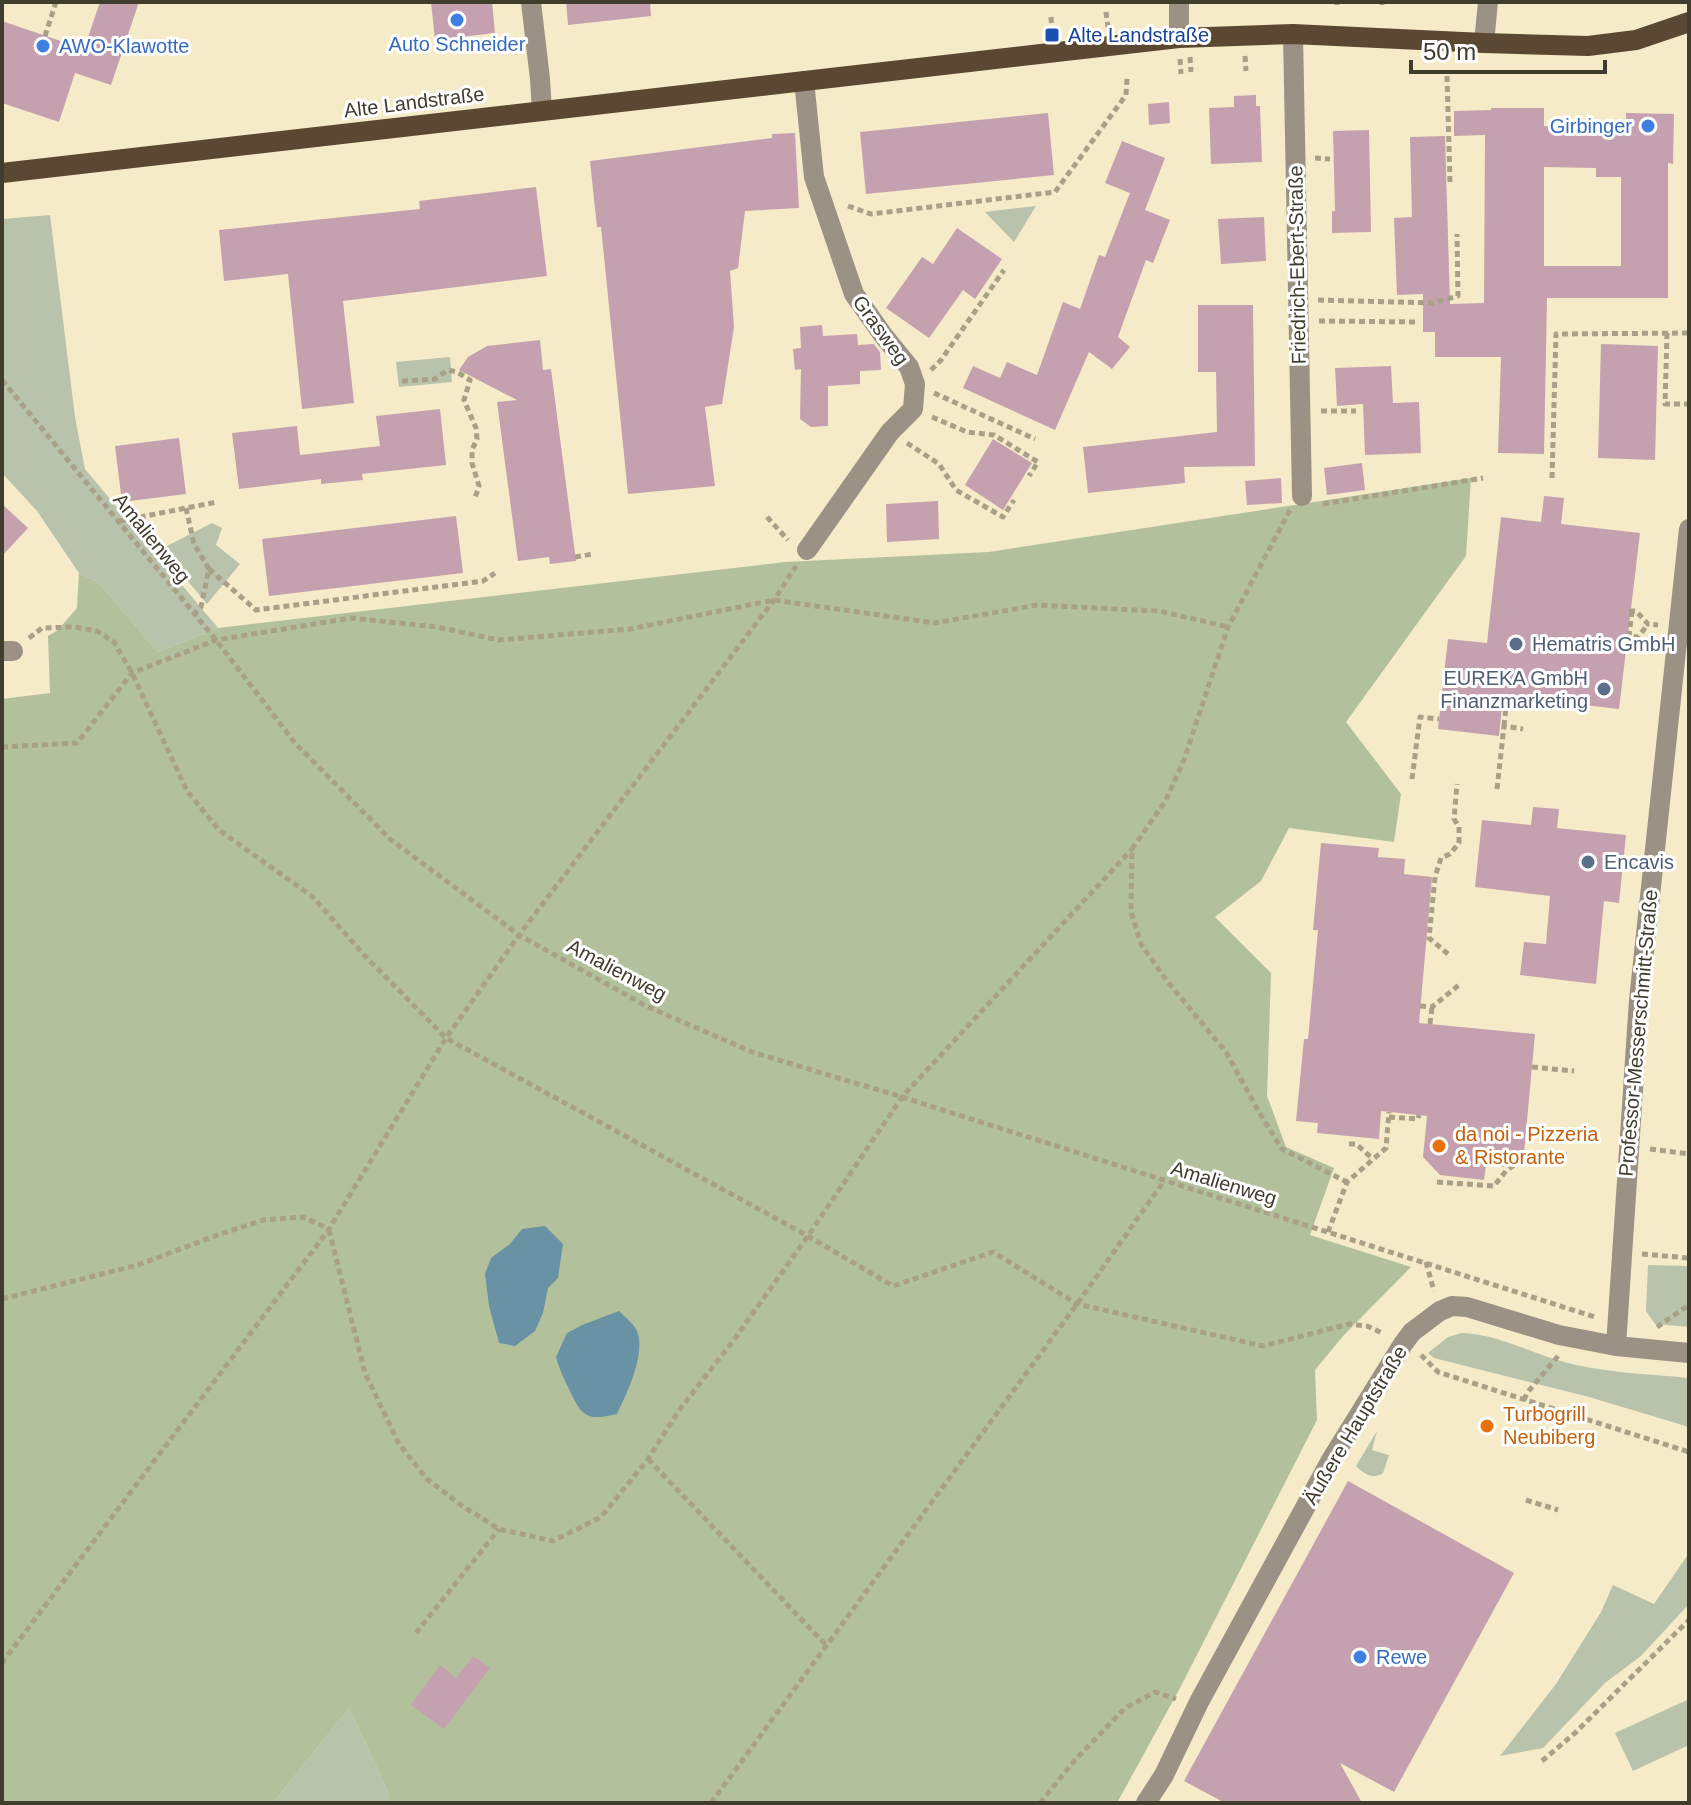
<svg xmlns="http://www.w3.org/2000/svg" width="1691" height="1805" font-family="Helvetica,sans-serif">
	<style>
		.green { fill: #b9c2ab }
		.forest { fill: #b3c09c }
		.water { fill: #6993a4 }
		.building { fill: #c5a1af; fill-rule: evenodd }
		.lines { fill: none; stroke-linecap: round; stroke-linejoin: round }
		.path { stroke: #a9a187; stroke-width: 5; stroke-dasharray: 6 4; stroke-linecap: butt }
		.minor { stroke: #9b9185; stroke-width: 20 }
		.major { stroke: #5a4833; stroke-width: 20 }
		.shop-dot { fill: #3f7fe0; stroke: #fff; stroke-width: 3 }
		.transit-dot { fill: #1a4fb4; stroke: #fff; stroke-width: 3 }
		.service-dot { fill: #5c6f8a; stroke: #fff; stroke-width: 3 }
		.food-dot { fill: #e8710a; stroke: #fff; stroke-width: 3 }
		.labels { text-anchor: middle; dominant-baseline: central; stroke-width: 6; stroke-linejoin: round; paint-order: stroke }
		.transit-label { font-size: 20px; fill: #164399; stroke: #fff; text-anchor: start }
		.shop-label { font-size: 20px; fill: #366cbe; stroke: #fff; text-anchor: start }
		.street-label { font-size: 20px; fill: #403c2e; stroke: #fff }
		.service-label { font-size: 20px; fill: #4e5e75; stroke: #fff; text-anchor: start }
		.food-label { font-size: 20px; fill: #c56008; stroke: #fff; text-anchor: start }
	</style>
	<rect width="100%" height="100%" fill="#f5ebc8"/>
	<path class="green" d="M1036 206 1014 242 985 212Z
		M50 215 75 417 85 469 218 628 158 652 98 582 79 573 37 511 2 473V219Z
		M450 357 452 382 399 387 396 362Z
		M212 523 222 528 216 545 240 564 207 604 161 549Z
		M1648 1265 1689 1266V1327L1655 1324 1646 1311Z
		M1462 1333C1497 1334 1531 1353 1564 1362 1605 1373 1648 1374 1689 1378V1427L1589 1397 1434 1358 1428 1353 1448 1337Z
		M1377 1431 1372 1450 1389 1455 1383 1473C1372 1480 1364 1474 1356 1466Z
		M1689 1553V1604L1641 1656 1605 1683 1543 1748 1500 1756 1556 1684 1601 1612 1613 1585 1654 1604Z
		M1687 1700 1689 1703V1745L1633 1771 1615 1733Z
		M349 1708 390 1796 385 1803H273Z"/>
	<path class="forest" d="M1471 478 1466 556 1346 722 1401 794 1394 842 1289 828 1261 881 1215 917 1271 973 1267 1096 1286 1147 1334 1168 1310 1235 1411 1267 1344 1335 1315 1370 1317 1420 1180 1688 1117 1803H385L390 1796 349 1708 273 1803H2V699L50 693 48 636 58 630 77 608 79 573 98 582 158 652 218 628 785 562 989 552Z"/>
	<path class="water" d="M545 1226 563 1244 558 1278 548 1288 543 1313 535 1331 515 1346 499 1343 489 1306 485 1274 491 1258 510 1244 522 1229Z
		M619 1311C625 1317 634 1324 637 1331 646 1354 627 1393 617 1414 585 1422 581 1415 568 1387 563 1377 559 1368 556 1357L567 1333 582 1325Z"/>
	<path class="building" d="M100 2H139L111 85 75 73 59 122 2 103V21L84 49Z
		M431 2H492L495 33 435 40Z
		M566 2H650L651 16 568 25Z
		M1256 95V106H1260L1262 162 1211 164 1209 108 1234 107V96Z
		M1169 102 1170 123 1149 125 1148 104Z
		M1491 108H1544V126L1626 129V113L1674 114 1673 164 1668 163V298H1547L1544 454 1498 453 1501 357H1435V332H1423V294L1397 295 1394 218 1412 217 1410 137 1445 136 1450 304 1484 303 1485 135 1454 136V111L1491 110ZM1544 167 1596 168V177H1621V266H1544Z
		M1048 113 1054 175 866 194 860 132Z
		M1369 130 1371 232 1332 233V211H1335L1333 131Z
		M795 133 799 208 745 211 738 268 730 271 734 327 722 404 705 407 715 486 628 494 601 227H597L590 161 772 138V134Z
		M1122 141 1165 158 1145 210 1170 220 1153 263 1146 260 1118 337 1130 347 1112 369 1089 352 1055 430 963 388 973 366 1000 378 1007 362 1037 375 1063 302 1080 309 1099 255 1105 257 1130 193 1105 183Z
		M536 187 547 276 343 301 354 403 302 409 288 274 224 281 219 230 420 209 419 201Z
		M1264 217 1266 261 1221 264 1218 219Z
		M957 228 1002 259 975 299 963 290 929 338 886 308 922 257 933 264Z
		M1198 305H1253L1255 466 1184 467 1185 483 1088 493 1083 447 1217 432 1216 372H1198Z
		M822 325 823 336 857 334 858 345 874 344 880 352 881 370 860 371V384L828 386V426L811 427 800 419 801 369 795 370 793 349 801 348 800 327Z
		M540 340 543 370 551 369 576 561 550 564 549 557 518 561 497 402 517 400 459 370 468 357 487 346Z
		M1601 344 1658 346 1655 460 1598 458Z
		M1391 366 1393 403 1419 402 1421 453 1365 455 1363 404 1337 406 1335 368Z
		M440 409 446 465 362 474 363 480 321 484V479L239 489 232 433 297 426 300 455 380 446 376 416Z
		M179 438 186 494 122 502 115 446Z
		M993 439 1032 463 1003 510 965 485Z
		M1362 463 1365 490 1327 495 1324 468Z
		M1281 478 1282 503 1247 505 1245 481Z
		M1544 496 1564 498 1561 524 1640 533 1619 709 1503 696 1499 736 1438 729 1448 639 1487 643 1501 517 1541 522Z
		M938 501 939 539 887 542 886 504Z
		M2 504 28 528 2 556Z
		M456 516 463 573 269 596 262 539Z
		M1533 807 1559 809 1557 828 1626 835 1619 903 1604 901 1596 984 1520 975 1524 942 1546 944 1550 896 1475 887 1482 820 1531 825Z
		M1321 843 1379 848 1378 857 1405 859 1404 874 1432 877 1419 1023 1535 1034 1524 1153 1507 1151 1506 1167 1486 1165 1484 1180 1440 1175 1423 1157 1427 1116 1381 1111 1379 1139 1317 1133 1318 1123 1296 1121 1304 1039H1308L1318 930H1313Z
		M1348 1481 1514 1573 1394 1792 1340 1763 1362 1803H1225L1184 1781Z
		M473 1656 490 1668 444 1729 411 1705 440 1665 456 1678Z"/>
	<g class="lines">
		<path class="path" d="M1337 5V2
			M1382 5V2
			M1106 12 1108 27
			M1051 17 1052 32
			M45 36 56 2
			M1245 56 1246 71
			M1190 57 1191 72
			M1180 59 1181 74
			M1447 76 1450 182
			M1315 158 1330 159
			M848 206 871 214 1055 192 1126 95 1127 78
			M1318 300 1433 303 1458 296 1457 234
			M1319 321 1418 322
			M1667 333 1665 404H1689
			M931 370 941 360 1004 270
			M2 380 216 640 295 743 390 839 519 935 646 1006 752 1052 902 1097 1595 1317
			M402 381 435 379 448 370 457 372 470 380 464 400 476 428 477 439 472 450V463L479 486 475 498
			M934 393 1035 439
			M1321 411H1356
			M932 417 967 432 994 435 1038 462 1029 476
			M907 443 939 464 956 490 1003 517 1014 500
			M1552 478 1556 334 1689 333
			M1323 504 1483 478
			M186 508 194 544 209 569 201 607 193 615
			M1290 510 1228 627 1184 760 1166 800 1132 849 1131 912 1141 944 1167 981 1226 1052 1259 1112 1282 1149 1347 1182
			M767 517 788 540
			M120 521 217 502
			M575 557 593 554
			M209 569 256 610 483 581 495 573
			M1629 611H1636L1648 624 1658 625
			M1632 611 1629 636 1638 637 1648 624
			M29 638 42 628 75 627 97 631 114 642 132 673 187 791 219 830 313 897 363 954 446 1038 808 1236 893 1286 993 1252 1077 1304 1263 1346 1349 1324 1367 1326 1384 1334
			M1504 726 1507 697
			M2 747 77 743 132 673 216 640 351 618 437 627 499 640 630 629 774 600 935 623 1037 605 1159 611 1228 627
			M1412 779 1420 717 1439 719
			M1497 789 1504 726 1523 729
			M1448 954 1429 938 1435 877 1441 858 1450 854 1459 843V827L1454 819 1457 784
			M1420 1006 1432 1007 1459 985
			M1430 1024 1432 1007
			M1532 1067 1574 1071
			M1389 1117 1418 1119 1419 1115
			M1349 1144H1356L1373 1159
			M1650 1149 1689 1154
			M1437 1182 1494 1186 1506 1171 1529 1154 1567 1155
			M329 1230 365 1373 399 1444 427 1479 461 1505 499 1529 553 1541 601 1517 648 1459 680 1409 733 1341 808 1236 902 1097 1132 849
			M1328 1232 1347 1182 1386 1148 1389 1112
			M1642 1254 1689 1258
			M1426 1262 1434 1291
			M2 1299 138 1265 220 1234 264 1220 303 1217 329 1229
			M1657 1327 1689 1305
			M1421 1355 1438 1372 1689 1452
			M1524 1400 1527 1393 1558 1356
			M648 1459 826 1645
			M1526 1500 1558 1510
			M416 1633 499 1529
			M2 1663 329 1229 446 1038 519 935 774 600 796 566
			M1542 1761 1575 1733 1689 1620
			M711 1803 1077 1304 1164 1181
			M1040 1803 1075 1760 1125 1708 1155 1692 1176 1699"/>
		<path class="minor" d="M531 2 540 79 542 111
			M1293 34 1302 496
			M1179 38V2
			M1484 43 1488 2
			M804 81 814 177 854 294 883 335 909 367 915 384 913 409 890 432 807 550
			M2 651H13
			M1616 1346 1639 1000 1689 529
			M1146 1803 1164 1775 1199 1702 1331 1460 1403 1344 1412 1332 1440 1311 1452 1306 1467 1307 1559 1335 1616 1346 1689 1353"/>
		<path class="major" d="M2 173 1179 38 1293 34 1484 43 1588 46 1636 40 1689 22"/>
	</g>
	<g class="shop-dot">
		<circle cx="457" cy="20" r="8"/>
		<circle cx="43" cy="46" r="8"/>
		<circle cx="1648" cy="126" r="8"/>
		<circle cx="1360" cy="1657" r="8"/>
	</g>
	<rect class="transit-dot" x="1044" y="27" width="16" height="16" rx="4"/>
	<g class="service-dot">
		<circle cx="1516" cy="644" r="8"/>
		<circle cx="1604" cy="689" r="8"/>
		<circle cx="1588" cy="862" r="8"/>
	</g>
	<g class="food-dot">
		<circle cx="1439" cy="1146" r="8"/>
		<circle cx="1487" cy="1426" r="8"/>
	</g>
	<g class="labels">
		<g class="transit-label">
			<text x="1068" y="35">Alte Landstraße</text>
		</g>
		<g class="shop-label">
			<text x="457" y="44" text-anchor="middle">Auto Schneider</text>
			<text x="59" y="46">AWO-Klawotte</text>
			<text x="1632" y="126" text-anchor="end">Girbinger</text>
			<text x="1376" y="1657">Rewe</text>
		</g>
		<g class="street-label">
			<text transform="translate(414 102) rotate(-7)">Alte Landstraße</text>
			<text transform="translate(1297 265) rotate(-91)">Friedrich-Ebert-Straße</text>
			<text transform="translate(881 330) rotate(54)">Grasweg</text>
			<text transform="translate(152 538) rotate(51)">Amalienweg</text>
			<text transform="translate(617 970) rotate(28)">Amalienweg</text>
			<text transform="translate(1638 1033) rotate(-85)">Professor-Messerschmitt-Straße</text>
			<text transform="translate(1224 1183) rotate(17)">Amalienweg</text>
			<text transform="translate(1355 1425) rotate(-59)">Äußere Hauptstraße</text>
		</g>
		<g class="service-label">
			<text x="1532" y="644">Hematris GmbH</text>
			<text x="1588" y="678" text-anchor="end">EUREKA GmbH<tspan x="1588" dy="23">Finanzmarketing</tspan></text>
			<text x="1604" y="862">Encavis</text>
		</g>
		<g class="food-label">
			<text x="1455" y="1134">da noi - Pizzeria<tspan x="1455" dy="23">&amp; Ristorante</tspan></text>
			<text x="1503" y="1414">Turbogrill<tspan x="1503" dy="23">Neubiberg</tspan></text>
		</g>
	</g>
	<rect width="1691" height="1805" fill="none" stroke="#403c2e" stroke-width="8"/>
	<path d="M1411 60v12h194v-12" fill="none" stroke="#403c2e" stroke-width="4"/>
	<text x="1423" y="60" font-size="24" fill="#403c2e" stroke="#ffffff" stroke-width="6" paint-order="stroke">50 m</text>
</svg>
